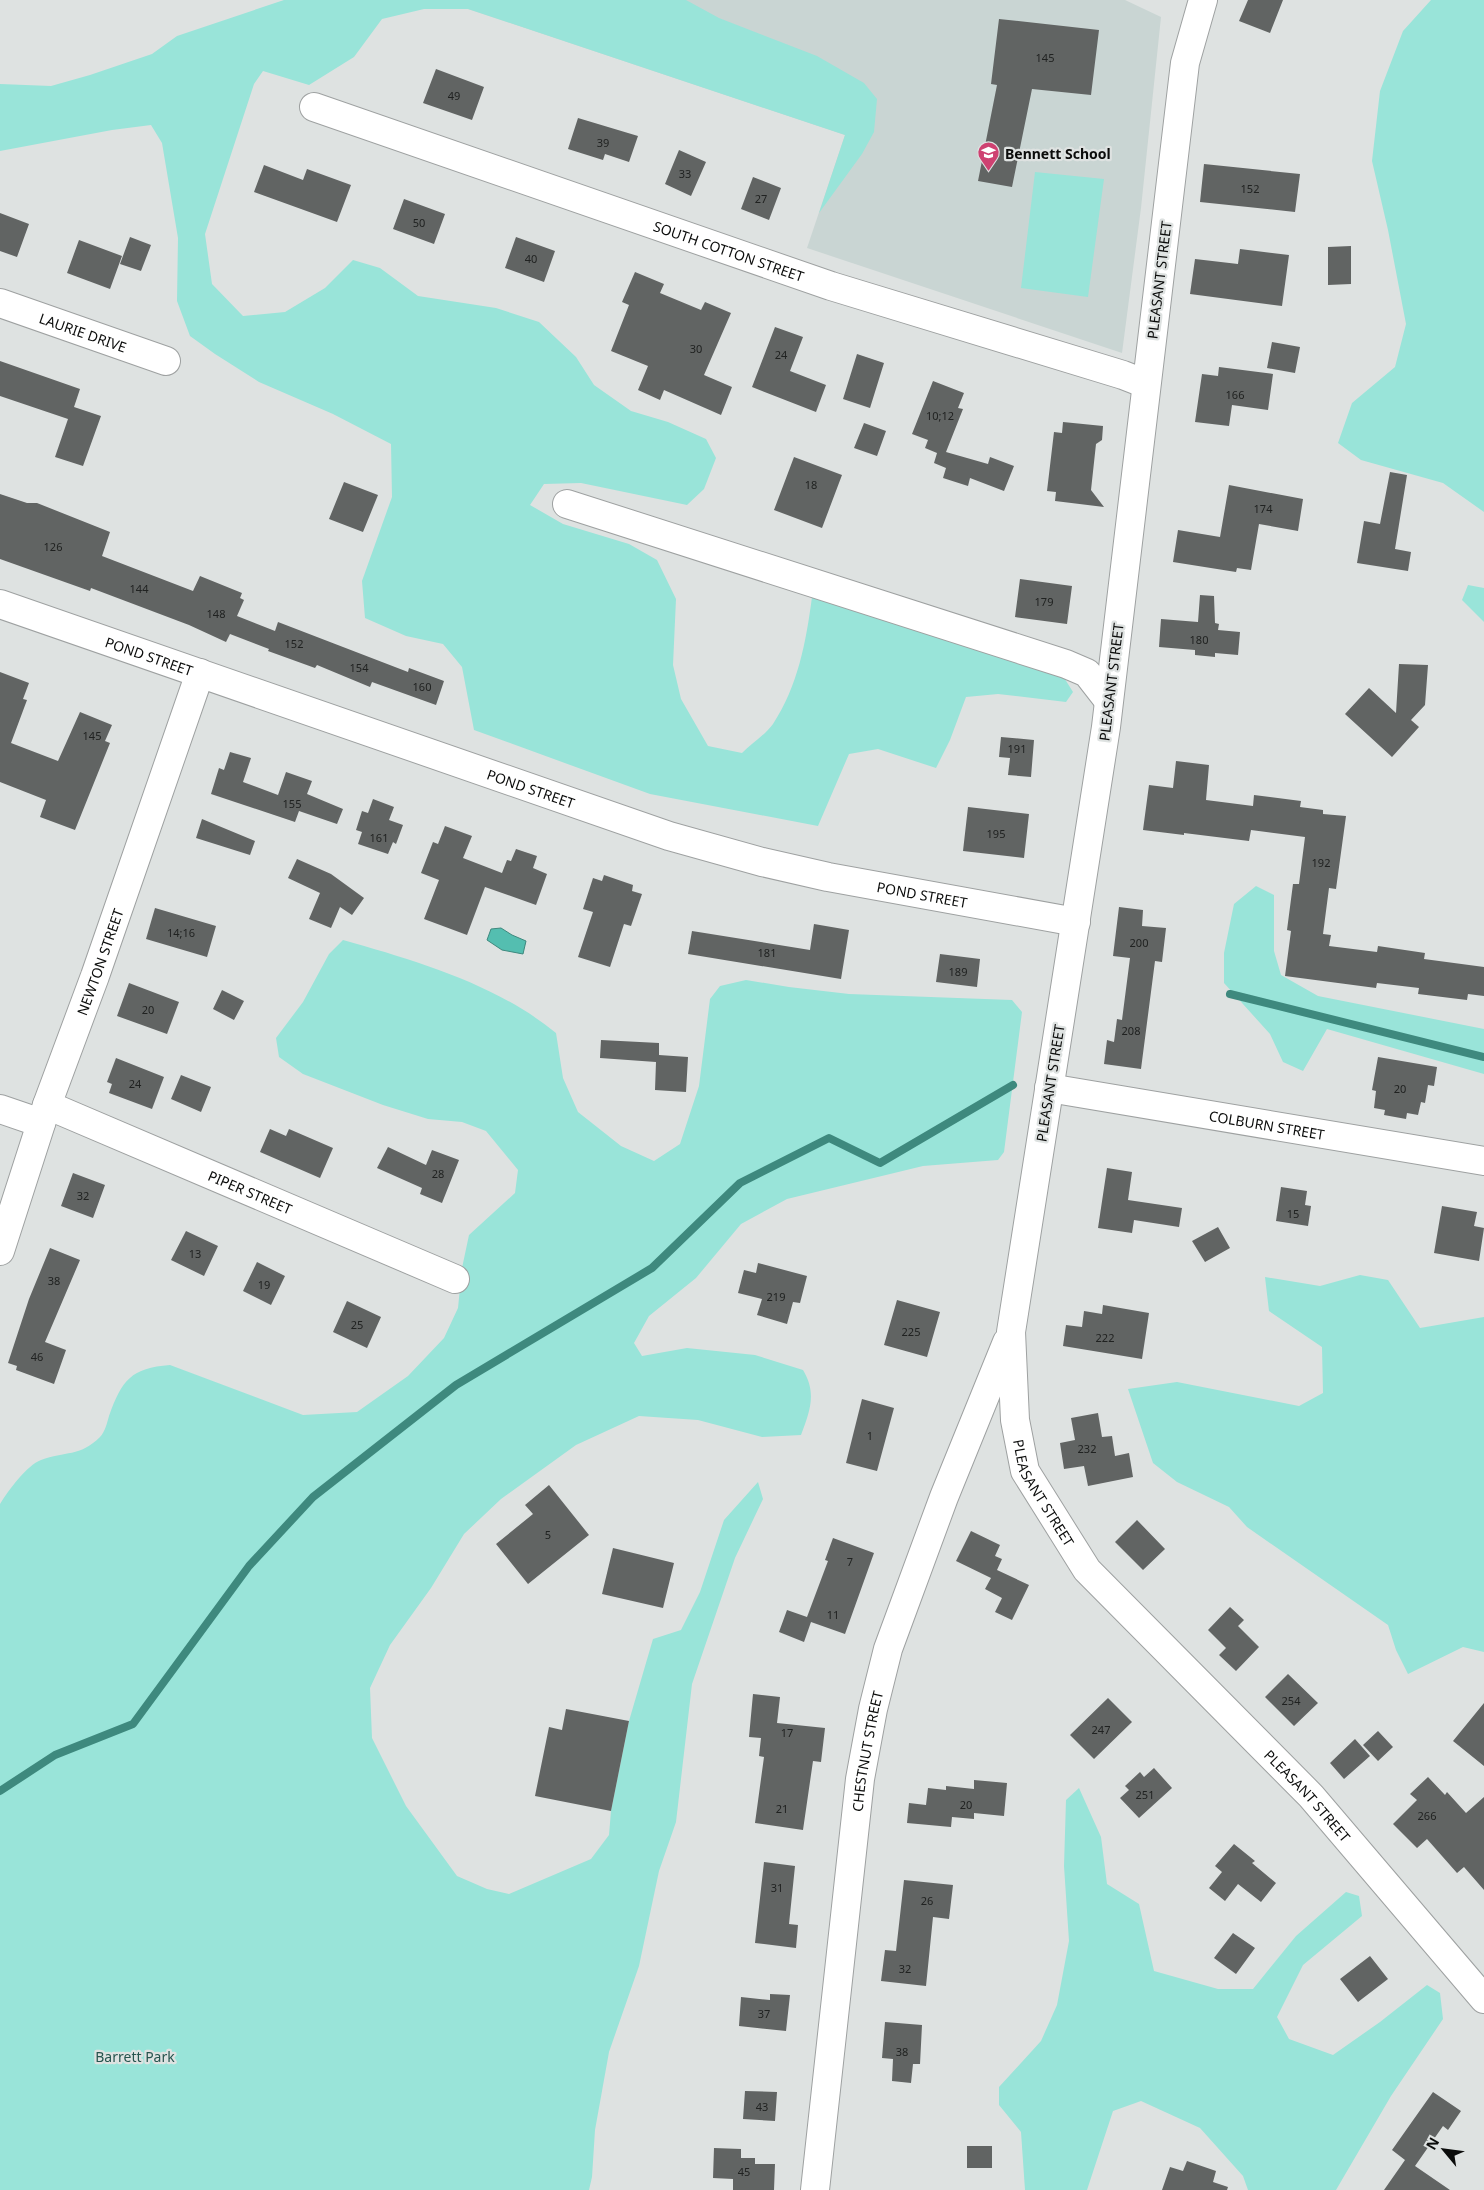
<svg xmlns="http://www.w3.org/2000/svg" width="1484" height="2190" font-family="'Noto Sans',sans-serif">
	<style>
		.built { fill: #c9d5d3 }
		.green { fill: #99e4d9 }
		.water { fill: #54beb0; stroke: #3e897e }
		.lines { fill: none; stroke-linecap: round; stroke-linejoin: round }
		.stream { stroke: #3e897e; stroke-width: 8 }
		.building { fill: #616463 }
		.minor-casing { stroke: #9ea1a1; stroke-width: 30 }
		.minor { stroke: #fff; stroke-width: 28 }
		.labels { text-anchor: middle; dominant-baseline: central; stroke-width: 4.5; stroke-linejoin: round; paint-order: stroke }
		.number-label { font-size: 11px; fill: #202221 }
		.poi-label { font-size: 14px; font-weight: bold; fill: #0b0c0b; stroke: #dee2e1; text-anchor: start }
		.street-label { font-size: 14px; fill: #0b0c0b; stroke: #dee2e1 }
		.park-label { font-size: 14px; fill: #26544e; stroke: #dee2e1 }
	</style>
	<rect width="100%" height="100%" fill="#dee2e1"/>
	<path class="built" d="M464 0H1125L1161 17 1141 208 1122 353 807 248 845 135 468 9Z"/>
	<path class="green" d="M284 0H686L719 18 817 56 864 83 877 99 874 132 862 154 819 213 845 135 468 9H424L382 19 354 57 309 85 263 71 254 84 205 234 212 284 243 316 285 312 325 288 353 260 380 268 418 296 496 308 539 322 576 357 594 385 631 411 668 422 706 439 716 458 704 489 687 505 581 483 544 484 530 505 563 524 629 544 657 560 676 599 673 665 681 699 708 746 742 753C751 744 765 735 773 724 798 686 806 642 812 597L1029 664 1063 676 1073 692 1066 702 998 694 966 697 950 740 936 768 878 749 849 754 818 826 650 794 474 730 462 667 443 644 406 636 365 618 362 581 392 497 391 444 333 414 259 382 215 354 190 336 177 301 178 238 162 143 151 125 112 130 0 151V84L51 86 90 75 152 54 177 36Z
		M1431 0H1484V512L1443 483 1361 460 1338 443 1352 403 1395 367 1406 324 1388 230 1372 161 1380 91 1403 31Z
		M1035 172 1104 179 1088 297 1021 288Z
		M1468 585 1484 588V622L1462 600Z
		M1256 886 1274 895V951L1281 975 1318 996 1484 1029V1074L1327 1029 1303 1071 1283 1062 1270 1034 1224 983V953L1234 904Z
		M343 940C417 961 496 984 556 1033L563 1078 578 1112 621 1146 654 1161 680 1144 699 1086 710 999 720 986 746 980 789 987 849 994 1012 1000 1022 1012 1004 1152 998 1160 923 1166 787 1199 741 1224 696 1278 649 1316 634 1343 642 1356 687 1348 755 1355 803 1370C817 1393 810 1411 801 1435L762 1437 698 1420 639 1416 576 1445 501 1499 464 1534 431 1588 390 1645 370 1688 372 1738 406 1806 457 1876 487 1889 509 1894 591 1859 609 1835 611 1811 629 1721 653 1639 681 1630 700 1592 724 1520 758 1482 763 1499 735 1558 692 1684 676 1822 659 1871 639 1966 609 2052 595 2130 592 2177 589 2190H0V1504C8 1491 27 1465 41 1460 65 1451 80 1457 100 1437 105 1432 107 1423 109 1416 122 1380 131 1368 170 1365L303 1415 357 1412 408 1376 444 1338 458 1308 462 1268 469 1235 515 1193 518 1170 486 1131 462 1122 428 1119 383 1105 303 1074 279 1057 276 1038 303 1002 329 954Z
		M1360 1275 1388 1280 1420 1328 1484 1317V1652L1463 1647 1408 1674 1396 1650 1388 1625 1247 1527 1229 1507 1177 1482 1153 1463 1128 1389 1177 1382 1299 1406 1323 1393 1322 1347 1269 1311 1265 1277 1320 1286Z
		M1079 1788 1101 1837 1107 1884 1139 1904 1154 1971 1218 1989H1253L1296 1936 1346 1892 1359 1896 1362 1916 1303 1965 1277 2017 1289 2039 1333 2055 1380 2022 1427 1985 1440 1993 1443 2019 1391 2096 1336 2190H1248L1243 2176 1200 2128 1141 2101 1113 2111 1087 2190H1025L1021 2132 999 2105V2087L1041 2041 1057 2005 1069 1941 1064 1866 1066 1800Z"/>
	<path class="water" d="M501 928 512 935 526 941 523 954 502 950 487 940 491 929Z"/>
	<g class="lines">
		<path class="stream" d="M1230 994 1484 1057
			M0 1791 55 1755 133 1724 249 1566 313 1497 456 1385 652 1268 740 1183 829 1138 880 1163 1013 1085"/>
	</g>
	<path class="building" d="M1248 0H1283L1270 33 1239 21Z
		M999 19 1099 30 1091 95 1032 89 1012 187 978 181 997 85 991 84Z
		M436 69 484 87 472 120 423 103Z
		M578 118 638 136 629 162 605 154 603 160 568 149Z
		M679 150 706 162 691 196 665 184Z
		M1204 164 1300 174 1295 212 1200 202Z
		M264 165 303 180 307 169 351 185 337 222 254 192Z
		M753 177 781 188 769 220 741 209Z
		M404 199 445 214 434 244 393 229Z
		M0 213 29 224 17 257 0 251Z
		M130 237 151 245 141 271 120 264Z
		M516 237 555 251 544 282 505 268Z
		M79 240 122 256 110 289 67 273Z
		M1351 246V284L1328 285V247Z
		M1240 249 1289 255 1282 306 1190 294 1195 259 1238 264Z
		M635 272 664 284 660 293 701 310 705 302 731 313 704 375 732 387 721 415 664 390 660 400 638 390 648 366 611 351 629 305 622 302Z
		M775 327 803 337 790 371 826 385 816 412 752 387Z
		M1272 342 1300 347 1295 373 1267 368Z
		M857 354 884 363 870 408 843 399Z
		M0 361 80 389 74 407 101 416 83 466 55 457 68 419 0 396Z
		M1219 367 1273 374 1268 410 1232 405 1229 426 1195 422 1202 374 1218 376Z
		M933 381 964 393 958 408 963 409 946 452 988 464 990 457 1014 466 1004 491 970 478 968 486 943 478 946 468 934 463 937 453 925 448 928 440 912 434Z
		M1063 422 1103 426 1102 440 1096 444 1091 490 1104 507 1055 501 1056 492 1047 491 1054 432 1062 433Z
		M864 423 886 431 877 456 854 448Z
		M794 457 842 475 822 528 774 510Z
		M1390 472 1407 475 1395 549 1411 552 1408 571 1357 563 1364 521 1380 524Z
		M344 482 378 495 363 532 329 519Z
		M1229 485 1303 499 1298 531 1259 524 1251 570 1237 568 1236 572 1173 562 1178 530 1220 537Z
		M0 494 27 503H37L110 532 102 556 193 591 200 576 242 593 240 598 244 600 237 616 275 631 278 622 408 672 409 668 444 681 436 705 372 682 370 687 317 665 315 668 268 651 269 649 230 634 226 642 189 625 91 588 90 591 0 559Z
		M1020 579 1072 586 1067 624 1015 617Z
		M1200 595 1214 596 1215 623 1219 624 1218 630 1240 632 1238 655 1215 653V657L1195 655V650L1159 647 1161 619 1198 622Z
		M1399 664 1428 665 1425 705 1411 720 1419 727 1392 757 1345 714 1369 688 1396 713Z
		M0 672 29 683 23 699 27 700 11 743 58 761 80 712 112 725 105 741 110 743 75 830 40 817 46 800 0 782Z
		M1001 737 1034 740 1031 777 1008 775 1010 758 999 757Z
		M230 752 251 758 243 782 278 795 286 772 312 781 307 794 343 809 337 824 299 811 295 822 211 794 219 768 224 770Z
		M1176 761 1209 765 1206 800 1253 806 1254 795 1301 801 1300 807 1323 810V814L1346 816 1336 889 1329 888 1323 934 1331 935 1329 946 1377 952 1378 946 1425 953 1424 959 1484 967V996L1468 994 1467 1000 1418 994 1419 988 1377 983 1376 988 1285 976 1291 931 1287 930 1293 884H1299L1305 837 1251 830 1249 841 1184 833V835L1143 830 1149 785 1173 788Z
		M373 799 394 807 389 820 403 825 396 844 393 842 388 854 358 844 362 832 356 830 362 811 368 813Z
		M968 807 1029 814 1024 858 963 851Z
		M202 819 255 841 250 855 196 838Z
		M445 826 472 836 463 858 502 873 507 860 511 861 516 849 537 856 533 868 547 874 536 905 485 887 467 935 424 919 439 880 421 873 433 842 438 844Z
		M297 859 331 874 364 898 352 915 340 907 331 928 309 919 320 893 288 878Z
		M604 875 633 885 632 891 642 894 631 926 624 924 610 967 578 957 593 912 583 909 593 878 602 881Z
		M1119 907 1143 910 1142 926 1166 928 1162 962 1155 961 1141 1069 1104 1064 1107 1040 1114 1042 1117 1019 1122 1020 1130 958 1113 956Z
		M155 908 216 926 207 957 146 939Z
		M814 924 849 930 841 979 688 954 692 931 810 950Z
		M940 954 980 959 977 987 936 982Z
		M129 983 179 1002 167 1034 117 1016Z
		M222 990 244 1001 234 1020 213 1009Z
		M601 1040 659 1043V1055L688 1057 686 1092 655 1090 656 1062 600 1058Z
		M1378 1057 1437 1067 1434 1086 1428 1085 1425 1103 1421 1102 1418 1115 1407 1113 1406 1119 1384 1115 1385 1110 1374 1108 1376 1091 1372 1090Z
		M116 1058 164 1077 152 1109 109 1093 112 1084 107 1082Z
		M181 1075 211 1087 201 1112 171 1099Z
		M270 1129 286 1136 289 1129 333 1148 320 1178 260 1152Z
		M388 1147 426 1165 432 1150 459 1160 442 1203 420 1194 422 1188 377 1168Z
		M1107 1168 1132 1172 1128 1200 1182 1208 1179 1227 1134 1220 1132 1233 1098 1228Z
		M73 1173 105 1185 93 1218 61 1206Z
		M1281 1187 1307 1191 1305 1205 1311 1206 1308 1226 1276 1221Z
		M1442 1206 1477 1212 1474 1226 1484 1228 1479 1261 1434 1253Z
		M1218 1227 1230 1248 1205 1262 1192 1241Z
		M186 1231 218 1246 204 1276 171 1260Z
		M50 1248 80 1260 45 1342 66 1350 54 1384 16 1370 17 1366 8 1363 29 1299Z
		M257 1262 285 1276 271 1305 243 1291Z
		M758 1263 807 1276 800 1303 793 1302 787 1324 757 1315 762 1299 738 1293 744 1270 756 1273Z
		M897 1300 940 1312 927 1357 884 1345Z
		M347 1301 381 1317 367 1348 333 1332Z
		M1103 1305 1149 1313 1142 1359 1063 1346 1066 1325 1082 1327 1084 1311 1102 1314Z
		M862 1399 894 1408 877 1471 846 1463Z
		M1098 1413 1102 1437 1112 1436 1115 1456 1129 1453 1133 1477 1088 1486 1084 1466 1064 1469 1060 1443 1075 1440 1071 1418Z
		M549 1485 589 1535 528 1584 496 1544 533 1514 525 1505Z
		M1137 1520 1165 1549 1143 1570 1115 1542Z
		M971 1531 1000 1545 995 1556 1002 1559 997 1570 1029 1585 1012 1620 995 1612 1002 1598 985 1589 991 1578 956 1561Z
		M833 1538 874 1553 845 1634 811 1622 804 1642 779 1632 787 1610 807 1617 828 1561 825 1560Z
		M613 1548 674 1563 663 1608 602 1594Z
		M1230 1607 1244 1620 1238 1626 1259 1647 1236 1671 1219 1655 1226 1648 1208 1630Z
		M1288 1674 1318 1703 1294 1726 1265 1697Z
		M753 1694 780 1697 777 1723 825 1728 821 1762 813 1761 803 1830 755 1823 764 1757 759 1756 761 1738 749 1737Z
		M1108 1698 1132 1722 1094 1759 1070 1735Z
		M1484 1703V1766L1453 1741Z
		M566 1709 629 1721 611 1811 535 1796 549 1727 562 1730Z
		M1378 1731 1393 1747 1378 1761 1363 1745Z
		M1355 1739 1370 1756 1344 1779 1330 1763Z
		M1154 1768 1172 1788 1139 1818 1120 1798 1129 1790 1125 1786 1140 1772 1144 1777Z
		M1428 1777 1445 1795 1447 1792 1466 1813 1484 1797V1890L1464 1867 1457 1873 1427 1839 1417 1848 1393 1824 1417 1800 1410 1794Z
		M974 1780 1007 1783 1004 1816 974 1813V1819L952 1817 951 1827 907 1823 909 1803 926 1805 928 1788 946 1790V1786L974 1789Z
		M1234 1844 1255 1861 1252 1863 1276 1883 1261 1902 1238 1884 1225 1901 1209 1888 1222 1872 1215 1866Z
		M764 1862 795 1866 789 1924 798 1925 796 1948 755 1943Z
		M904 1880 953 1885 949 1919 933 1917 926 1986 881 1981 885 1950 896 1951Z
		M1233 1933 1255 1948 1236 1974 1214 1958Z
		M1370 1956 1388 1979 1358 2002 1340 1979Z
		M770 1994 790 1995 786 2031 739 2026 741 1997 770 2000Z
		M885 2022 922 2025 920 2064H913L911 2083 892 2081 893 2059 882 2058Z
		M745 2091 777 2092 775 2121 743 2119Z
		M1433 2092 1461 2111 1448 2130 1443 2126 1415 2166 1450 2190H1384L1405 2160 1392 2150Z
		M967 2146H992V2168H967Z
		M714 2148 741 2149V2158H755V2164H775L774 2190H733V2179L713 2178Z
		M1187 2161 1216 2171 1213 2182 1228 2187 1227 2190H1162L1170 2167 1183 2171Z"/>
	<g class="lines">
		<defs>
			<g id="minor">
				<path id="s1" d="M1203 0 1185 63 1106 727 1011 1332 1015 1420 1025 1471 1087 1570 1311 1796 1484 1999"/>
				<path id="s2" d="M314 107 831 286 1123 375 1146 384"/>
				<path id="s3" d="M0 303 166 361"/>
				<path d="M567 504 1066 664 1087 673 1108 700"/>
				<path id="s4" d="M0 604 669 836 762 862 828 877 1076 922"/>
				<path id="s5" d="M1049 1088 1484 1161"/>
				<path id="s6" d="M47 1105 455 1279"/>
				<path d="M0 1109 41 1123"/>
				<path id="s7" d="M0 1251 47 1105 95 976 200 673"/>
				<path id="s8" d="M815 2190 860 1779 873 1709 888 1649 944 1497 1007 1342"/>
			</g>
		</defs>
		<use href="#minor" class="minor-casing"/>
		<use href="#minor" class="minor"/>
	</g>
	<defs>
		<symbol id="school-pin" viewBox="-11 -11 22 30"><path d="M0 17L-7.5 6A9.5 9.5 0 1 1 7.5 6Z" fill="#ce4171" stroke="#dee2e1"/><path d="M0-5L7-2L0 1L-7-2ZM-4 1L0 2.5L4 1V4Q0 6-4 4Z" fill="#fff"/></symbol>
	</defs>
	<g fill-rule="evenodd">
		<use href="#school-pin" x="976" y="140" width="25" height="34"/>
	</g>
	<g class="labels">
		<g class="number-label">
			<text x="1045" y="57">145</text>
			<text x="454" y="95">49</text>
			<text x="603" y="142">39</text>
			<text x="685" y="173">33</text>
			<text x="1250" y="188">152</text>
			<text x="761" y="198">27</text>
			<text x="419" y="222">50</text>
			<text x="531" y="258">40</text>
			<text x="696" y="348">30</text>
			<text x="781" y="354">24</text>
			<text x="1235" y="394">166</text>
			<text x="940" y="415">10;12</text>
			<text x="811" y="484">18</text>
			<text x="1263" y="508">174</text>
			<text x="53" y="546">126</text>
			<text x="139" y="588">144</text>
			<text x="1044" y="601">179</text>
			<text x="216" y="613">148</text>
			<text x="1199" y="639">180</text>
			<text x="294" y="643">152</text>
			<text x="359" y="667">154</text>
			<text x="422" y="686">160</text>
			<text x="92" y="735">145</text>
			<text x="1017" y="748">191</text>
			<text x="292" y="803">155</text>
			<text x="996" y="833">195</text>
			<text x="379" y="837">161</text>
			<text x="1321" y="862">192</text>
			<text x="181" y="932">14;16</text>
			<text x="1139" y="942">200</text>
			<text x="767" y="952">181</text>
			<text x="958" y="971">189</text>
			<text x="148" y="1009">20</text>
			<text x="1131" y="1030">208</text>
			<text x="135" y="1083">24</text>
			<text x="1400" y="1088">20</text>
			<text x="438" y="1173">28</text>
			<text x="83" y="1195">32</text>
			<text x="1293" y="1213">15</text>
			<text x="195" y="1253">13</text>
			<text x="54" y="1280">38</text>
			<text x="264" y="1284">19</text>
			<text x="776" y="1296">219</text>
			<text x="357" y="1324">25</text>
			<text x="911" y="1331">225</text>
			<text x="1105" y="1337">222</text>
			<text x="37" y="1356">46</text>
			<text x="870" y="1435">1</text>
			<text x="1087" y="1448">232</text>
			<text x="548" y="1534">5</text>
			<text x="850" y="1561">7</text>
			<text x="833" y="1614">11</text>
			<text x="1291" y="1700">254</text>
			<text x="1101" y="1729">247</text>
			<text x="787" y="1732">17</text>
			<text x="1145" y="1794">251</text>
			<text x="966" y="1804">20</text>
			<text x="782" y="1808">21</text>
			<text x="1427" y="1815">266</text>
			<text x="777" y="1887">31</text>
			<text x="927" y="1900">26</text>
			<text x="905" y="1968">32</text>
			<text x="764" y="2013">37</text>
			<text x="902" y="2051">38</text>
			<text x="762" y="2106">43</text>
			<text x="744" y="2171">45</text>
		</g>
		<g class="poi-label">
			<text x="1005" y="153">Bennett School</text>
		</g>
		<g class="street-label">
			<text stroke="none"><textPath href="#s2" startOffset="439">SOUTH COTTON STREET</textPath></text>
			<text transform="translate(1159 280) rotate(-83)">PLEASANT STREET</text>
			<text stroke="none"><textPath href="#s3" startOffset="88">LAURIE DRIVE</textPath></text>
			<text stroke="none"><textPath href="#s4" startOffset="158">POND STREET</textPath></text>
			<text transform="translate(1111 682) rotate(-83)">PLEASANT STREET</text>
			<text stroke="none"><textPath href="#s4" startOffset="562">POND STREET</textPath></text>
			<text stroke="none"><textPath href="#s4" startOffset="968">POND STREET</textPath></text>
			<text stroke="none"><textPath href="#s7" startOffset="306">NEWTON STREET</textPath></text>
			<text transform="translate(1050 1083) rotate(-81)">PLEASANT STREET</text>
			<text stroke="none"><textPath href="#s5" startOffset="221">COLBURN STREET</textPath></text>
			<text stroke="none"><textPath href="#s6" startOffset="221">PIPER STREET</textPath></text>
			<text stroke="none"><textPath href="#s1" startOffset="1514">PLEASANT STREET</textPath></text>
			<text stroke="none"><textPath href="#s8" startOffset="442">CHESTNUT STREET</textPath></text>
			<text stroke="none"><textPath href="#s1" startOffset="1919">PLEASANT STREET</textPath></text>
		</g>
		<g class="park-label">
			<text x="135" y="2056">Barrett Park</text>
		</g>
	</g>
	<g transform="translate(1444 2150) rotate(299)" stroke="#dee2e1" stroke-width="4" paint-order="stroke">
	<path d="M0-4L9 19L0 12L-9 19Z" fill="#0b0c0b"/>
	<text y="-8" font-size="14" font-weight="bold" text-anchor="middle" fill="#0b0c0b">N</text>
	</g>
</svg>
